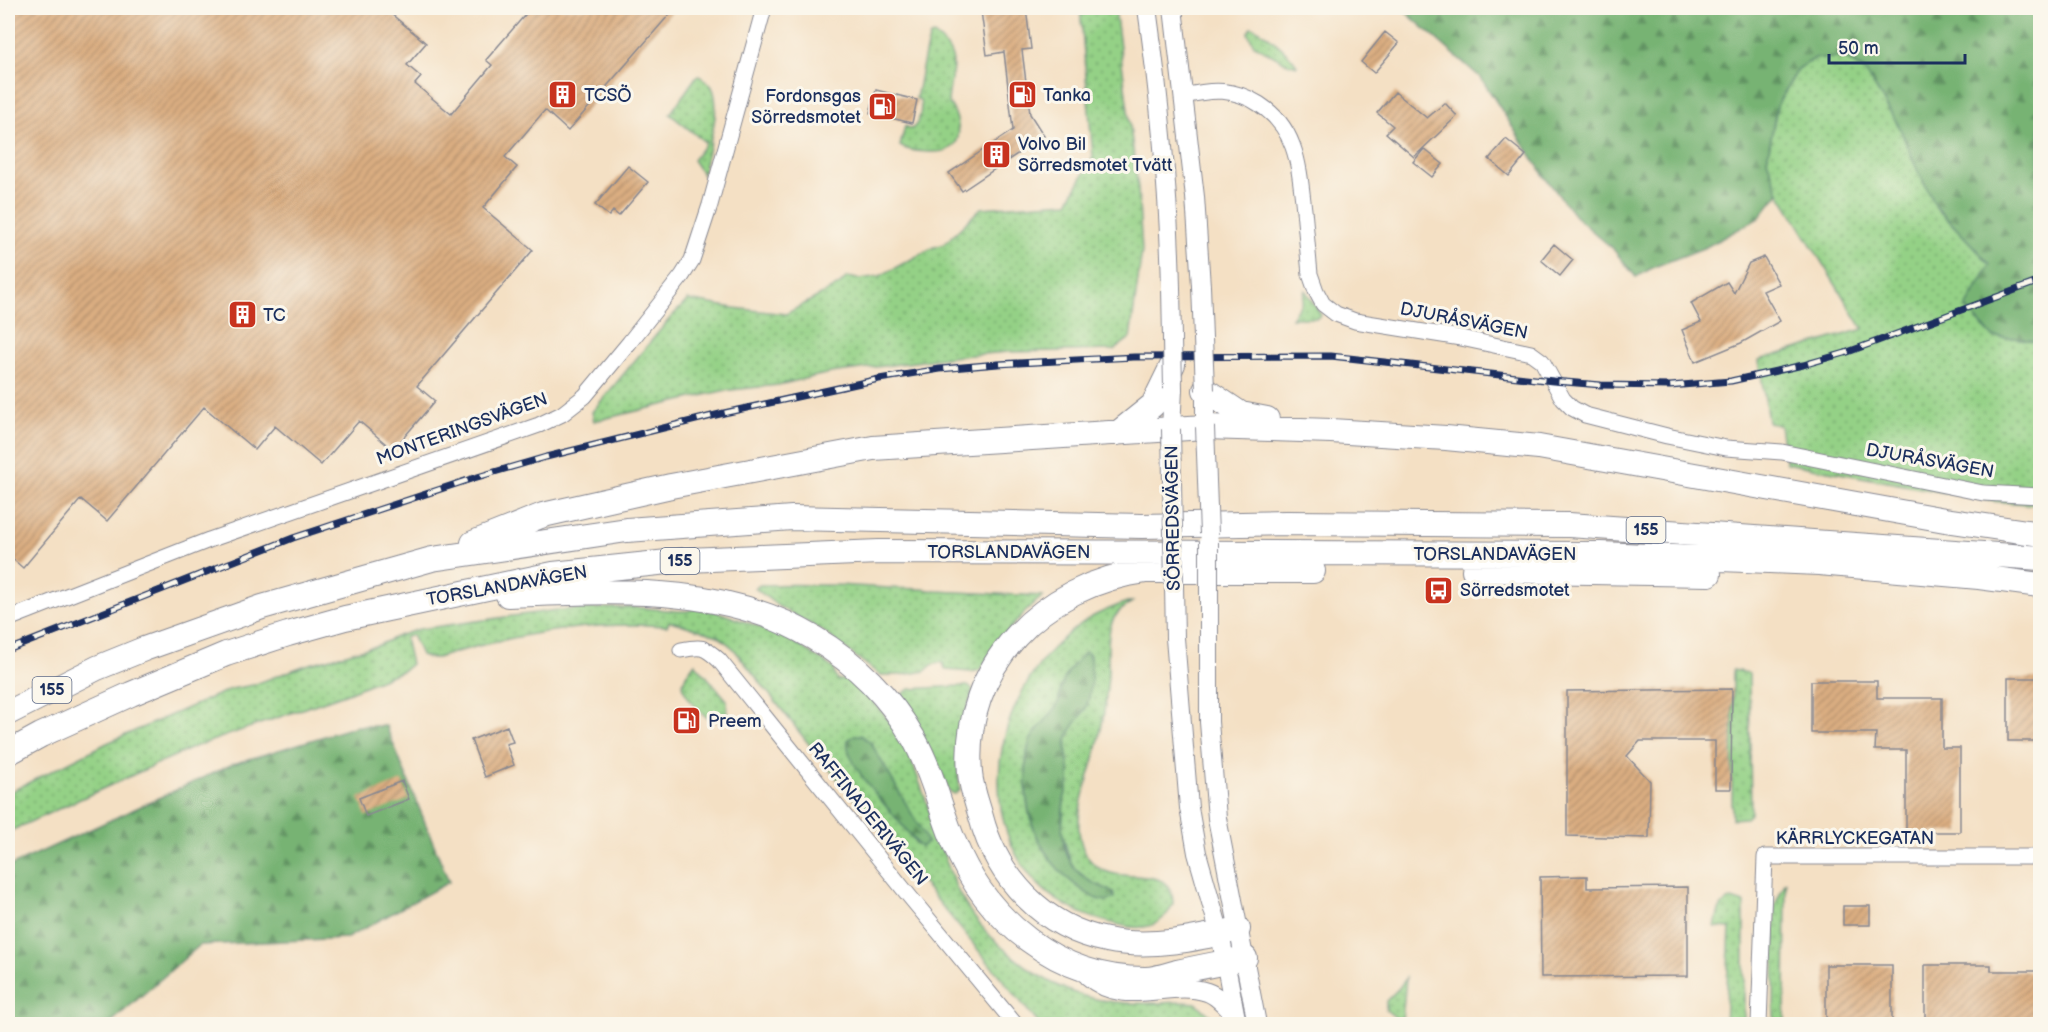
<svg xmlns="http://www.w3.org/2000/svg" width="2048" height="1032" font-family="'Balsamiq Sans',sans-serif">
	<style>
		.grass { fill: url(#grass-dots); stroke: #588072; stroke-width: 1.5; fill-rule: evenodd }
		.forest { fill: url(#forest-firs); stroke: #497168; stroke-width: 1.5 }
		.building { fill: url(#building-hatch) }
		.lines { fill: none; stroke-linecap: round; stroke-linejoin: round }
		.minor-casing { stroke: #888891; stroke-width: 17 }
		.tertiary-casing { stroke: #888891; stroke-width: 20 }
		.primary-casing { stroke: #888891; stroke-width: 26 }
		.minor { stroke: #fff; stroke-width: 15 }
		.tertiary { stroke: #fff; stroke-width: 18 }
		.primary { stroke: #fff; stroke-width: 24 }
		.rail-casing { stroke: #1b2f5e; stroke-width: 7 }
		.rail { stroke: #fbf7ec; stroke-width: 4.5; stroke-dasharray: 14; stroke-linecap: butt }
		.tertiary-bridge-casing { stroke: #888891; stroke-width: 20; stroke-linecap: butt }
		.tertiary-bridge { stroke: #fff; stroke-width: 18 }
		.labels { text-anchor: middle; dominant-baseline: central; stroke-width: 6; stroke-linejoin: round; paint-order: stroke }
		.shield { fill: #fbf7ec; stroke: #5e6b89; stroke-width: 1.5 }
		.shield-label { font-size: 16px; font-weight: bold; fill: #1b2f5e }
		.poi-label { font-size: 18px; fill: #1b2f5e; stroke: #fbf7ec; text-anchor: start }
		.street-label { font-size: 18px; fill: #1b2f5e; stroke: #fbf7ec }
	</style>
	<defs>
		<pattern id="grass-dots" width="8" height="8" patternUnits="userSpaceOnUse" patternTransform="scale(1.5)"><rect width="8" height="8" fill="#94d186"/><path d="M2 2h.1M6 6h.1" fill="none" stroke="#78aa71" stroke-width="1.8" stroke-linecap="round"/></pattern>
		<pattern id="forest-firs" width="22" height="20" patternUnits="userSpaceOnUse" patternTransform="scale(1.5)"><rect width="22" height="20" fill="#77b373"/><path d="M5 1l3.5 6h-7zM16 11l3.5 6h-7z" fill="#619262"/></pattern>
		<pattern id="building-hatch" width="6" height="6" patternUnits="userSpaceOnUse" patternTransform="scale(1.5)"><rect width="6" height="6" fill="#dbae81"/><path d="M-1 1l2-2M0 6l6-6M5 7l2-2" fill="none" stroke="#b18e6d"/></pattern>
	</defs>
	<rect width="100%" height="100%" fill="#fbf7ec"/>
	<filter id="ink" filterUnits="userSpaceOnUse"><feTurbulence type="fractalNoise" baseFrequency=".0167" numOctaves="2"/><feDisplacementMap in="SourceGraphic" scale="12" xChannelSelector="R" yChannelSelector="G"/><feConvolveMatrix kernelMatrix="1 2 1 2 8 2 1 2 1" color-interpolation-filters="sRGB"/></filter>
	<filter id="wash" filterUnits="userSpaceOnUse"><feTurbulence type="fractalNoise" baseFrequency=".008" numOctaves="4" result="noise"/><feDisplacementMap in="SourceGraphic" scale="24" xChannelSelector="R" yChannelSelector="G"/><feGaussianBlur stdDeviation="1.35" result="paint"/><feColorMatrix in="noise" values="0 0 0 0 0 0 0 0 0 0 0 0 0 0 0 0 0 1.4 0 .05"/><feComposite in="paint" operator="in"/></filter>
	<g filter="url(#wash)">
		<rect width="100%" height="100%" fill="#f4e0c4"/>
		<path class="grass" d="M1080 8H1115L1138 188 1142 251 1130 338 1114 350 1008 352 960 356 830 373 778 385 722 391 594 421 592 412 671 317 688 300 734 308 786 314 839 285 847 277 860 279 880 276 932 248 944 244 981 208 1068 202 1093 157Z
			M1251 27C1262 29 1294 57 1297 66L1286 63 1254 45 1248 33Z
			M934 35C964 56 950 72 948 102 957 112 965 139 951 148 941 155 910 152 900 146L905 126 912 129C921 121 922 111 920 100L916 98C921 77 923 56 930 36Z
			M1815 58H1845L1865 71 1899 126 1916 167 1937 208 1990 264 1993 337 2016 338 2040 342V505L1990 501 1786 463 1780 426 1768 422 1759 360 1863 329 1779 193 1767 160 1777 106 1798 69Z
			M699 76C704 79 711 83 713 89 722 112 706 151 703 175L693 160 706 143 670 114 696 77Z
			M1305 290 1321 315 1317 318H1291L1302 303Z
			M760 585C803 584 847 585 890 588 906 589 921 588 936 591L1043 596C1016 618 999 642 980 670L971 672 946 670 942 662 932 665 925 671 902 675H880L821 630 778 606 755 588Z
			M1127 602H1132C1123 607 1114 614 1111 625 1106 640 1109 659 1108 675 1106 701 1103 726 1096 751 1090 776 1077 805 1079 831 1080 841 1084 853 1090 860 1116 892 1172 857 1173 904 1163 927 1142 931 1120 925 1097 920 1076 913 1057 900 1034 885 1017 861 1008 836 981 759 1017 669 1082 623 1095 613 1112 608 1127 602ZM1086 652 1090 655 1088 701 1086 708 1070 731 1066 742 1069 780 1064 800 1062 832 1070 861 1076 870 1093 883 1113 892 1097 899C1049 871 1023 831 1026 774 1026 765 1026 751 1030 742 1038 729 1050 718 1057 705 1066 688 1071 665 1086 652Z
			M633 607 678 611H688L694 608 718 612 782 635 819 658 834 669 835 676 838 680 852 679C874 701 897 726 909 755 928 799 938 845 957 889 979 936 1037 983 1087 997 1110 1003 1132 1004 1155 1003 1169 1003 1183 1001 1196 1003L1220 1024H1039L812 748 733 648 718 636 674 622H669L667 626C589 621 512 634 437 658H428L421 655 412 635 405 638 411 664 404 670 345 694 194 747 8 832V793L107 743 231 689 253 685 306 665 379 645 398 636 419 629 557 610ZM861 735 871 743 927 843 917 844 865 778Z
			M695 663 727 700V713L722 721C705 724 688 699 682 686L686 675Z
			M1733 670 1749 673 1751 813 1746 818 1732 819Z
			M960 686H968L973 690 958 738 957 760 960 790 955 794 949 792 939 767 899 697 909 689Z
			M1786 881 1785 1024H1774L1775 905Z
			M1732 899 1744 903V1024H1725L1730 928 1715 927C1717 915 1719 903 1732 899Z
			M1406 978 1402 1021H1400L1386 1010V1001L1399 988Z"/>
		<path class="forest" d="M1401 8H2040V342L2016 338 1993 337 1966 308 1990 264 1937 208 1916 167 1899 126 1865 71 1845 58H1815L1798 69 1777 105 1767 160 1779 193 1759 218 1706 247 1654 267 1636 277 1613 249 1575 216 1544 176 1481 78Z
			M1086 652C1095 659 1091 699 1085 709 1080 719 1071 727 1068 737 1063 750 1071 764 1069 778 1069 786 1065 793 1064 801 1060 827 1061 861 1084 877 1093 884 1104 888 1113 892L1114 898C1102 906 1088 894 1078 887 1042 860 1024 820 1026 776 1026 766 1026 754 1029 744 1034 728 1052 718 1058 703 1060 697 1060 691 1062 685 1065 674 1077 659 1086 652Z
			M357 726H386L449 882 347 938 200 945 109 1024H8V867L233 764Z
			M855 735H861L871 743 924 835 927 842 921 847 917 844C903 822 842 765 848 740Z"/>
		<g id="blocks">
			<path class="building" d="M8 8H384L426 43 407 65 421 77 415 84 451 114 492 65 486 60 531 8H675L568 131 545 110 505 157 517 167 483 208 533 250 417 386 435 401 393 450 359 421 321 465 275 426 255 450 204 407 107 521 81 499 23 568 8 555Z
				M1008 8H1026L1031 49 1022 50 1030 114 1044 136 962 191 949 173 1013 130 1004 52 987 55 981 11Z
				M1385 32 1399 43 1374 73 1361 62Z
				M876 90 917 100 912 123 870 113Z
				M1395 92 1427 118 1445 103 1457 116 1414 157 1386 133 1393 126 1377 113Z
				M1506 139 1526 155 1509 176 1489 159Z
				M1424 149 1443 164 1432 177 1413 162Z
				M628 166 648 182 619 216 613 211 609 216 595 205Z
				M1554 244 1573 260 1560 276 1541 260Z
				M1764 257 1779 284 1763 291 1780 321 1741 343 1695 362 1682 330 1701 322 1691 303 1727 282 1734 293 1749 263Z
				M2008 678H2040V741H2008Z
				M1811 681H1877V698H1942V748H1960V832H1906V750H1875L1876 733H1811Z
				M1732 689 1731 789H1715V741H1640L1627 756 1650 781 1649 838 1567 836V691Z
				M507 726 513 742 506 744 514 765 485 777 471 740Z
				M402 781 409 799 366 816 359 798Z
				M1587 876V888L1688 887V976L1541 977 1540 877Z
				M1843 906H1870V925H1843Z
				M1826 965H1892V1024H1826Z
				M1925 965H1991V971H2040V1021H1991V1024H1925Z"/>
		</g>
	</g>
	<g filter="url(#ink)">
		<use href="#blocks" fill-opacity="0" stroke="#888891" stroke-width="1.5"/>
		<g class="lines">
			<defs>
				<path id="minor" d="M1185 96C1212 89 1234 88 1259 104 1298 129 1299 168 1304 210 1306 231 1308 253 1310 274L1316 291 1323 304 1336 314 1355 321 1461 338 1531 353 1542 361 1563 399 1572 408 1585 415 1667 436 1726 448 1782 452 1983 493 2040 496
					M8 619 209 540 539 425 562 414 585 396 629 343 682 276 692 260 710 205 764 8
					M681 650C701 646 704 646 719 660L910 897 1015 1024
					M1759 1024 1765 857H2040"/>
				<path id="tertiary" d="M1147 8C1160 101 1169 194 1171 288
					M1173 8 1195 197 1201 286
					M1205 427V390
					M1171 429 1173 389
					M1175 638 1189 808 1197 853 1220 934 1237 1024
					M1209 638V722L1217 818 1257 1024
					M1088 976C1125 1009 1169 979 1207 992 1219 996 1228 1008 1236 1017"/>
				<path id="primary" d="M1205 390 1241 414 1267 419
					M1118 433 1153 405 1173 364
					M473 543 543 515 671 486 873 448 1205 427 1331 431 1446 438 1539 447 1945 520 2040 534
					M1474 570 1709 574
					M508 595C611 592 722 582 814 638 855 662 891 698 914 739 932 771 940 809 954 842 986 921 1058 979 1145 979 1155 979 1167 975 1177 972 1199 967 1222 963 1245 958
					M8 713 97 668 144 649 262 607 432 559 627 530 792 518 1142 526 1286 523 1569 525 2040 558
					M8 753 41 735 131 694 226 654 288 634 345 618 553 574 687 560 879 552 1600 554 1819 563 1979 577 2040 585
					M1238 929C1197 939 1149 949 1107 940 1044 928 997 878 981 817 977 803 971 787 970 773 961 666 1043 584 1145 571H1313"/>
			</defs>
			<use href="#minor" class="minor-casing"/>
			<use href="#tertiary" class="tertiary-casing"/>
			<use href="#primary" class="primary-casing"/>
			<use href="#minor" class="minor"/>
			<use href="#tertiary" class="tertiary"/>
			<use href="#primary" class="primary"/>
			<defs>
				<path id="rail" d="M8 650 293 538 474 478 546 457 724 413 879 379 940 369 998 364 1134 357 1331 356 1553 381 1601 385 1670 386 1731 381 1803 365 1845 353 2040 281"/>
			</defs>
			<use href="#rail" class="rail-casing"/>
			<use href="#rail" class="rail"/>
			<defs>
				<path id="tertiary-bridge" d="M1201 286 1205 390
					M1171 288 1173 389
					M1205 427 1209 534
					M1171 429 1175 638
					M1209 541V638"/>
			</defs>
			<use href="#tertiary-bridge" class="tertiary-bridge-casing"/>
			<use href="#tertiary-bridge" class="tertiary-bridge"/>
		</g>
	</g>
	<defs>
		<symbol id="building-square" viewBox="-11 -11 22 22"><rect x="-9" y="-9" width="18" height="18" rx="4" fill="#c8321e" stroke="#fbf7ec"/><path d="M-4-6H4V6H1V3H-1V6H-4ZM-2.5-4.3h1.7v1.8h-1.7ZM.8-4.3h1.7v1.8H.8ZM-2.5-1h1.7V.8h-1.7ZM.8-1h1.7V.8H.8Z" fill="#fff"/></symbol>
		<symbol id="fuel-square" viewBox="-11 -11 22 22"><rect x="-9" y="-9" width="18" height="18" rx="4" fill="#c8321e" stroke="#fbf7ec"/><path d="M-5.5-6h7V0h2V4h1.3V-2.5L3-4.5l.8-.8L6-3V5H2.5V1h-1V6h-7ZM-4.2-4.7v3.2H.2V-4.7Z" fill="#fff"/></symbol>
		<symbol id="bus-square" viewBox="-11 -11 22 22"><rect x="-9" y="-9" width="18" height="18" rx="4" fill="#c8321e" stroke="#fbf7ec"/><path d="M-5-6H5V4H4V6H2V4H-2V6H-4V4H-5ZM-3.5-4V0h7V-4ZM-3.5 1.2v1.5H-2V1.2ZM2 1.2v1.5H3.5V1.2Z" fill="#fff"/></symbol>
	</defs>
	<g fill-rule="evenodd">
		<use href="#building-square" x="546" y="78" width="33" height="33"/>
		<use href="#fuel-square" x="1006" y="78" width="33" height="33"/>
		<use href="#fuel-square" x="866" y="90" width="33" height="33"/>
		<use href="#building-square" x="980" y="138" width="33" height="33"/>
		<use href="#building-square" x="226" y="298" width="33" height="33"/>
		<use href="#bus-square" x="1422" y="574" width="33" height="33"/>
		<use href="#fuel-square" x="670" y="704" width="33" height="33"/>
	</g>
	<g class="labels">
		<g class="shield">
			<rect x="1626.5" y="517" width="39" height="26" rx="4.5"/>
			<rect x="660.5" y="548" width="39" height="26" rx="4.5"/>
			<rect x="32.5" y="677" width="39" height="26" rx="4.5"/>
		</g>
		<g class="shield-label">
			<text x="1646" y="530">155</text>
			<text x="680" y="561">155</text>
			<text x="52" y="690">155</text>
		</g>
		<g class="poi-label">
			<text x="584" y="95">TCSÖ</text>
			<text x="1043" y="95">Tanka</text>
			<text x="861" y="96" text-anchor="end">Fordonsgas<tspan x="861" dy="21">Sörredsmotet</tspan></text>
			<text x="1018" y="144">Volvo Bil<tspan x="1018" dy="21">Sörredsmotet Tvätt</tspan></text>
			<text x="263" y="315">TC</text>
			<text x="1460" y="590">Sörredsmotet</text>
			<text x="708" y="721">Preem</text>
		</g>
		<g class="street-label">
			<text transform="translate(1464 321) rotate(11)">DJURÅSVÄGEN</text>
			<text transform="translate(462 429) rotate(-20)">MONTERINGSVÄGEN</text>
			<text transform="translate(1930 461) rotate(10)">DJURÅSVÄGEN</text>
			<text transform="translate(1173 518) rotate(-91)">SÖRREDSVÄGEN</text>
			<text x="1009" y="552">TORSLANDAVÄGEN</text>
			<text x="1495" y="554">TORSLANDAVÄGEN</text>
			<text transform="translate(507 586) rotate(-10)">TORSLANDAVÄGEN</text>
			<text transform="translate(868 814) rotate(51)">RAFFINADERIVÄGEN</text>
			<text x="1855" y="838">KÄRRLYCKEGATAN</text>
		</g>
	</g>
	<rect width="2048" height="1032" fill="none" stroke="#fbf7ec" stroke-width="30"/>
	<path d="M1829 54v9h136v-9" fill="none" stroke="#1b2f5e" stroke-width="3"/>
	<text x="1838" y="54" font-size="18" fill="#1b2f5e" stroke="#fbf7ec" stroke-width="4.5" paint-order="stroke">50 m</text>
</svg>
